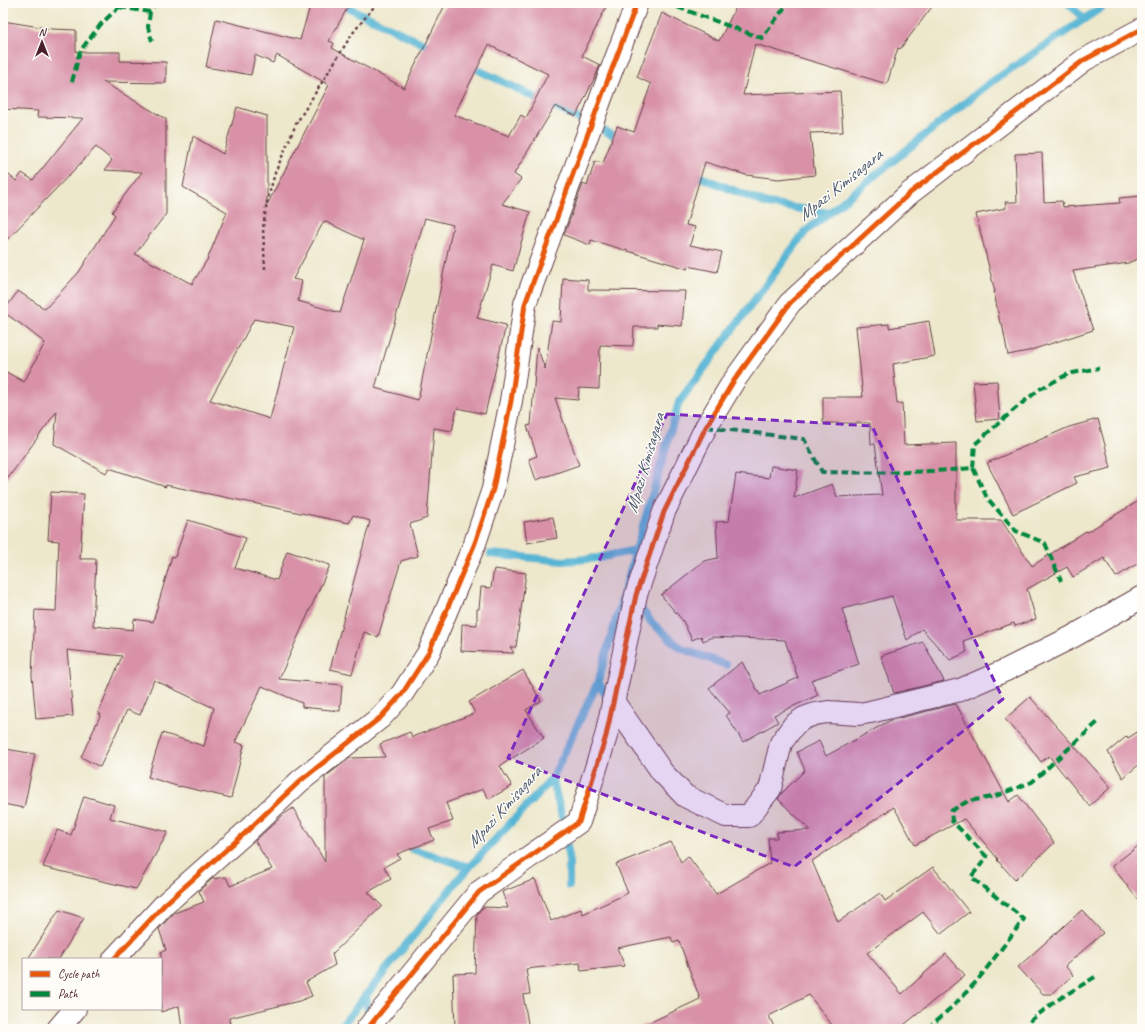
<svg xmlns="http://www.w3.org/2000/svg" width="1145" height="1032" font-family="Caveat,sans-serif">
	<style>
		.lines { fill: none; stroke-linecap: round; stroke-linejoin: round }
		.stream { stroke: #56b5d4; stroke-width: 8 }
		.building { fill: #d891a7; fill-rule: evenodd }
		.street-casing { stroke: #623d43; stroke-width: 24 }
		.path { stroke: #623d43; stroke-width: 2.5; stroke-dasharray: 3 3; stroke-linecap: butt }
		.street { stroke: #fff; stroke-width: 22 }
		.quiet { stroke: #00873e; stroke-width: 4; stroke-dasharray: 8 4; stroke-linecap: butt }
		.cycleway-casing { stroke: #fdfcf7; stroke-width: 8 }
		.cycleway { stroke: #e8590c; stroke-width: 5 }
		.marked { fill: #7b2cbf; fill-opacity: 0.2; stroke: #7b2cbf; stroke-width: 3; stroke-dasharray: 8 5; stroke-linejoin: round }
		.labels { text-anchor: middle; dominant-baseline: central; stroke-width: 3; stroke-linejoin: round; paint-order: stroke }
		.water-label { font-size: 17px; font-style: italic; fill: #4f5b6f; stroke: #fdfcf7 }
	</style>
	<rect width="100%" height="100%" fill="#fdfcf7"/>
	<filter id="ink" filterUnits="userSpaceOnUse"><feTurbulence type="fractalNoise" baseFrequency=".025" numOctaves="2"/><feDisplacementMap in="SourceGraphic" scale="8" xChannelSelector="R" yChannelSelector="G"/><feConvolveMatrix kernelMatrix="1 2 1 2 8 2 1 2 1" color-interpolation-filters="sRGB"/></filter>
	<filter id="wash" filterUnits="userSpaceOnUse"><feTurbulence type="fractalNoise" baseFrequency=".012" numOctaves="4" result="noise"/><feDisplacementMap in="SourceGraphic" scale="16" xChannelSelector="R" yChannelSelector="G"/><feGaussianBlur stdDeviation="0.9" result="paint"/><feColorMatrix in="noise" values="0 0 0 0 0 0 0 0 0 0 0 0 0 0 0 0 0 1.4 0 .05"/><feComposite in="paint" operator="in"/></filter>
	<g filter="url(#wash)">
		<rect width="100%" height="100%" fill="#ede7cb"/>
		<g class="lines">
			<path class="stream" d="M339 3 434 49
				M1068 3 1084 19
				M468 65 623 140
				M691 173 767 204 829 213
				M491 554 564 561 598 558 636 550
				M638 605 652 623 681 648 726 665
				M598 682 610 701
				M552 779 564 824 569 861V886
				M412 849 469 867
				M366 995 369 1020
				M339 1029 460 877 552 779 598 682 679 402 805 232 987 85 1108 3"/>
		</g>
		<g id="blocks">
			<path class="building" d="M311 3H350L329 41 334 43 332 48 404 88 446 3H608L582 56 600 65 596 75 576 116 555 106 514 174 521 179 502 204 530 212 513 271 493 265 477 318 506 325 485 414 457 408 452 431 434 428 427 518 410 524 418 556 401 561 378 637 364 632 352 674 330 669 370 521 353 515 349 523 166 485V487L109 468 106 473 54 444 57 411 3 485V370L24 382 45 343 22 325 3 312 18 291 45 309 79 272 115 215 112 212 142 172 105 170 112 160 96 147 3 244V170L16 181 22 173 33 180 83 118 37 117 38 111 3 109V21L52 29 76 30V52H120V61L166 62V83L103 82 166 119V214L135 254 192 284 207 260 227 212 183 187 193 136 223 154 237 107 267 116V205L329 85 277 55 273 63 255 55 251 75 206 67 216 19 300 40ZM489 45 548 74 526 118 521 115 509 136 454 115ZM425 218 453 225 418 400 375 388ZM324 221 364 240 340 313 298 301 302 281 293 279ZM254 319 294 327 270 419 210 400Z
				M738 3H935L900 49 898 48 887 84 755 44 743 95 840 91 843 132 810 133 815 175 779 179 746 175 705 162 686 225 695 227 690 245 722 252 717 272 688 266V269L591 240 590 245 564 235 583 184 587 186 595 161 603 163 617 126 634 132 651 84 637 77 662 13 719 41Z
				M1042 153 1044 202 1062 201 1063 207 1120 203 1119 198 1142 196V257L1128 263 1073 271 1093 330 1028 351 1008 355 1002 323H1000L994 292H995L976 214 1006 208 1005 202H1017L1015 154Z
				M563 278 588 280V290L685 291 682 326 657 324V327H634L633 346 600 345 599 389 579 388 578 400 555 398 579 465 536 480 529 459 537 456 527 426 531 425 537 347 545 369 552 321 561 322Z
				M929 321 935 356 893 364 897 404 902 403 904 445 956 443V520H1001L1032 566 1086 531 1087 532 1142 499V561L1116 577 1104 558 1073 577 1067 567 1027 589 1036 619 1015 626 1014 623 963 641 967 652 950 660 922 629 907 640 892 596 842 609 859 664 811 680 818 695 774 715 778 722 743 742 726 715 730 713 709 688 742 662 760 695 798 678 785 640 712 637 703 641 701 636 692 640 683 621 661 595 704 561 718 558 716 522 729 521 736 474 769 478 771 466 798 470 794 498 832 484 837 497 882 495 875 444H871L870 423H823V397H863L856 327 889 324V328Z
				M997 381 1000 419 977 421 973 382Z
				M1098 419 1111 468 1074 477 1077 483 1013 514 987 463 1069 427Z
				M51 492 84 494 80 559H96L93 626 133 630 134 619 153 622 172 556 175 557 188 520 246 538 235 568 277 580 287 551 330 565 279 679 342 685 340 711 302 707V703L262 686 235 742 244 745 231 798 180 786V787L148 777 162 733 204 746 214 708 154 680 140 715 127 710 100 767 81 757 101 714H98L122 656 67 650 73 716 36 719 32 675 35 610 56 611 59 541 48 540Z
				M553 517 557 538 527 543 524 522Z
				M494 569 526 573 516 647H510L514 653 461 651 462 624 477 625V609H479L481 587 491 588Z
				M923 642 944 681 894 693 881 656Z
				M523 670 541 701 526 710 544 738 500 766 512 786 489 799 483 789 446 803 453 821 429 829 434 840 397 854 400 858 384 867 391 879 368 892 382 906 332 954 335 965 306 982 312 996 299 1001 229 1018 230 1029H182L179 1006 161 1012V952L166 950 159 929 174 913 204 902 199 891 212 879 226 877 230 886 272 869 255 841 283 815 293 808 325 862V777L350 758 385 757 380 744 410 732 412 737 475 713 469 702Z
				M1030 697 1111 787 1089 806 1049 756 1041 762 1028 744 1005 719Z
				M956 704 1009 802 1018 795 1054 843 1015 880 997 860 998 859 964 819 915 845 894 807 812 861 838 922 880 893 885 901 933 867 969 912 941 934 923 912 867 953 902 994 946 954 965 975 899 1029H835L809 995 769 1016 775 1029H636L700 999 679 941 673 943 671 937 617 948 625 966 581 971 580 963 526 969 530 994 523 995 529 1029H455L453 974 475 973 477 914 483 907 508 908 502 892 535 879 551 921 581 909 583 914 628 893 616 864 671 842 681 862 688 856 716 894 770 863 768 838H777V832L810 830 778 799 781 794 805 770 797 752 819 741 826 756 891 720Z
				M1142 729V762L1123 778 1108 752 1127 736 1128 738Z
				M6 749 35 754 24 808 3 804V763Z
				M84 796 114 805 110 818 168 832 136 889 43 867 57 830 71 835Z
				M1142 843V905L1112 866Z
				M59 910 84 918 59 959H28Z
				M1082 910 1103 933 1065 966 1073 975 1052 994H1043L1018 967Z"/>
		</g>
	</g>
	<g filter="url(#ink)">
		<use href="#blocks" fill-opacity="0" stroke="#623d43" stroke-width="1"/>
		<g class="lines">
			<defs>
				<path id="street" d="M613 701 662 772 685 796 726 816H749L770 789 781 743 794 725 804 718 815 714 828 712 858 714 870 712 960 690 1006 670 1072 637 1142 597
					M114 959 165 904 244 834 300 781 381 717 402 694 429 652 475 543 493 489 511 401 525 304 604 90 637 3
					M58 1029 75 1009
					M367 1029 479 892 579 822 606 736 636 595 664 512 706 427 733 382 790 303 910 193 1084 60 1142 29"/>
			</defs>
			<use href="#street" class="street-casing"/>
			<path class="path" d="M265 269 263 228 267 202 275 173 296 124 352 34 377 3"/>
			<use href="#street" class="street"/>
			<path class="quiet" d="M666 3 762 38 788 3
				M119 7 150 12 155 3
				M150 12 148 27 152 41
				M72 82 80 51 101 24 119 7 122 3
				M706 427 804 439 822 472C872 473 923 473 973 468L975 444 1016 408 1040 389 1068 374 1099 368
				M973 468 987 498 1016 531 1045 543 1061 581
				M927 1029 953 1006 977 981 1024 919 971 877 987 857 952 821 951 811 968 801 993 797 1032 782 1099 721
				M1020 1029 1054 1002 1095 977"/>
			<defs>
				<path id="cycleway" d="M114 959 165 904 244 834 300 781 381 717 402 694 429 652 475 543 493 489 511 401 525 304 604 90 637 3
					M367 1029 479 892 579 822 606 736 636 595 664 512 706 427 733 382 790 303 910 193 1084 60 1142 29"/>
			</defs>
			<use href="#cycleway" class="cycleway-casing"/>
			<use href="#cycleway" class="cycleway"/>
		</g>
	</g>
	<path class="marked" d="M667 414 872 426 1003 699 794 867 508 758Z"/>
	<g class="labels">
		<g class="water-label">
			<text transform="translate(840 185) rotate(-39)">Mpazi Kimisagara</text>
			<text transform="translate(645 463) rotate(-74)">Mpazi Kimisagara</text>
			<text transform="translate(504 807) rotate(-48)">Mpazi Kimisagara</text>
		</g>
	</g>
	<rect width="1145" height="1032" fill="none" stroke="#fdfcf7" stroke-width="16"/>
	<rect x="22" y="958" width="140" height="52" fill="#fdfcf7" stroke="#b5a4a5"/>
	<rect x="30" y="971" width="20" height="6" fill="#e8590c" stroke="#b5a4a5"/>
	<text x="58" y="978" font-size="12" fill="#4a1f2b">Cycle path</text>
	<rect x="30" y="991" width="20" height="6" fill="#00873e" stroke="#b5a4a5"/>
	<text x="58" y="998" font-size="12" fill="#4a1f2b">Path</text>
	<g transform="translate(42 42)" stroke="#fdfcf7" stroke-width="3" paint-order="stroke">
	<path d="M0-3L7 15L0 10L-7 15Z" fill="#4a1f2b"/>
	<text y="-6" font-size="11" font-weight="bold" text-anchor="middle" fill="#4a1f2b">N</text>
	</g>
</svg>
